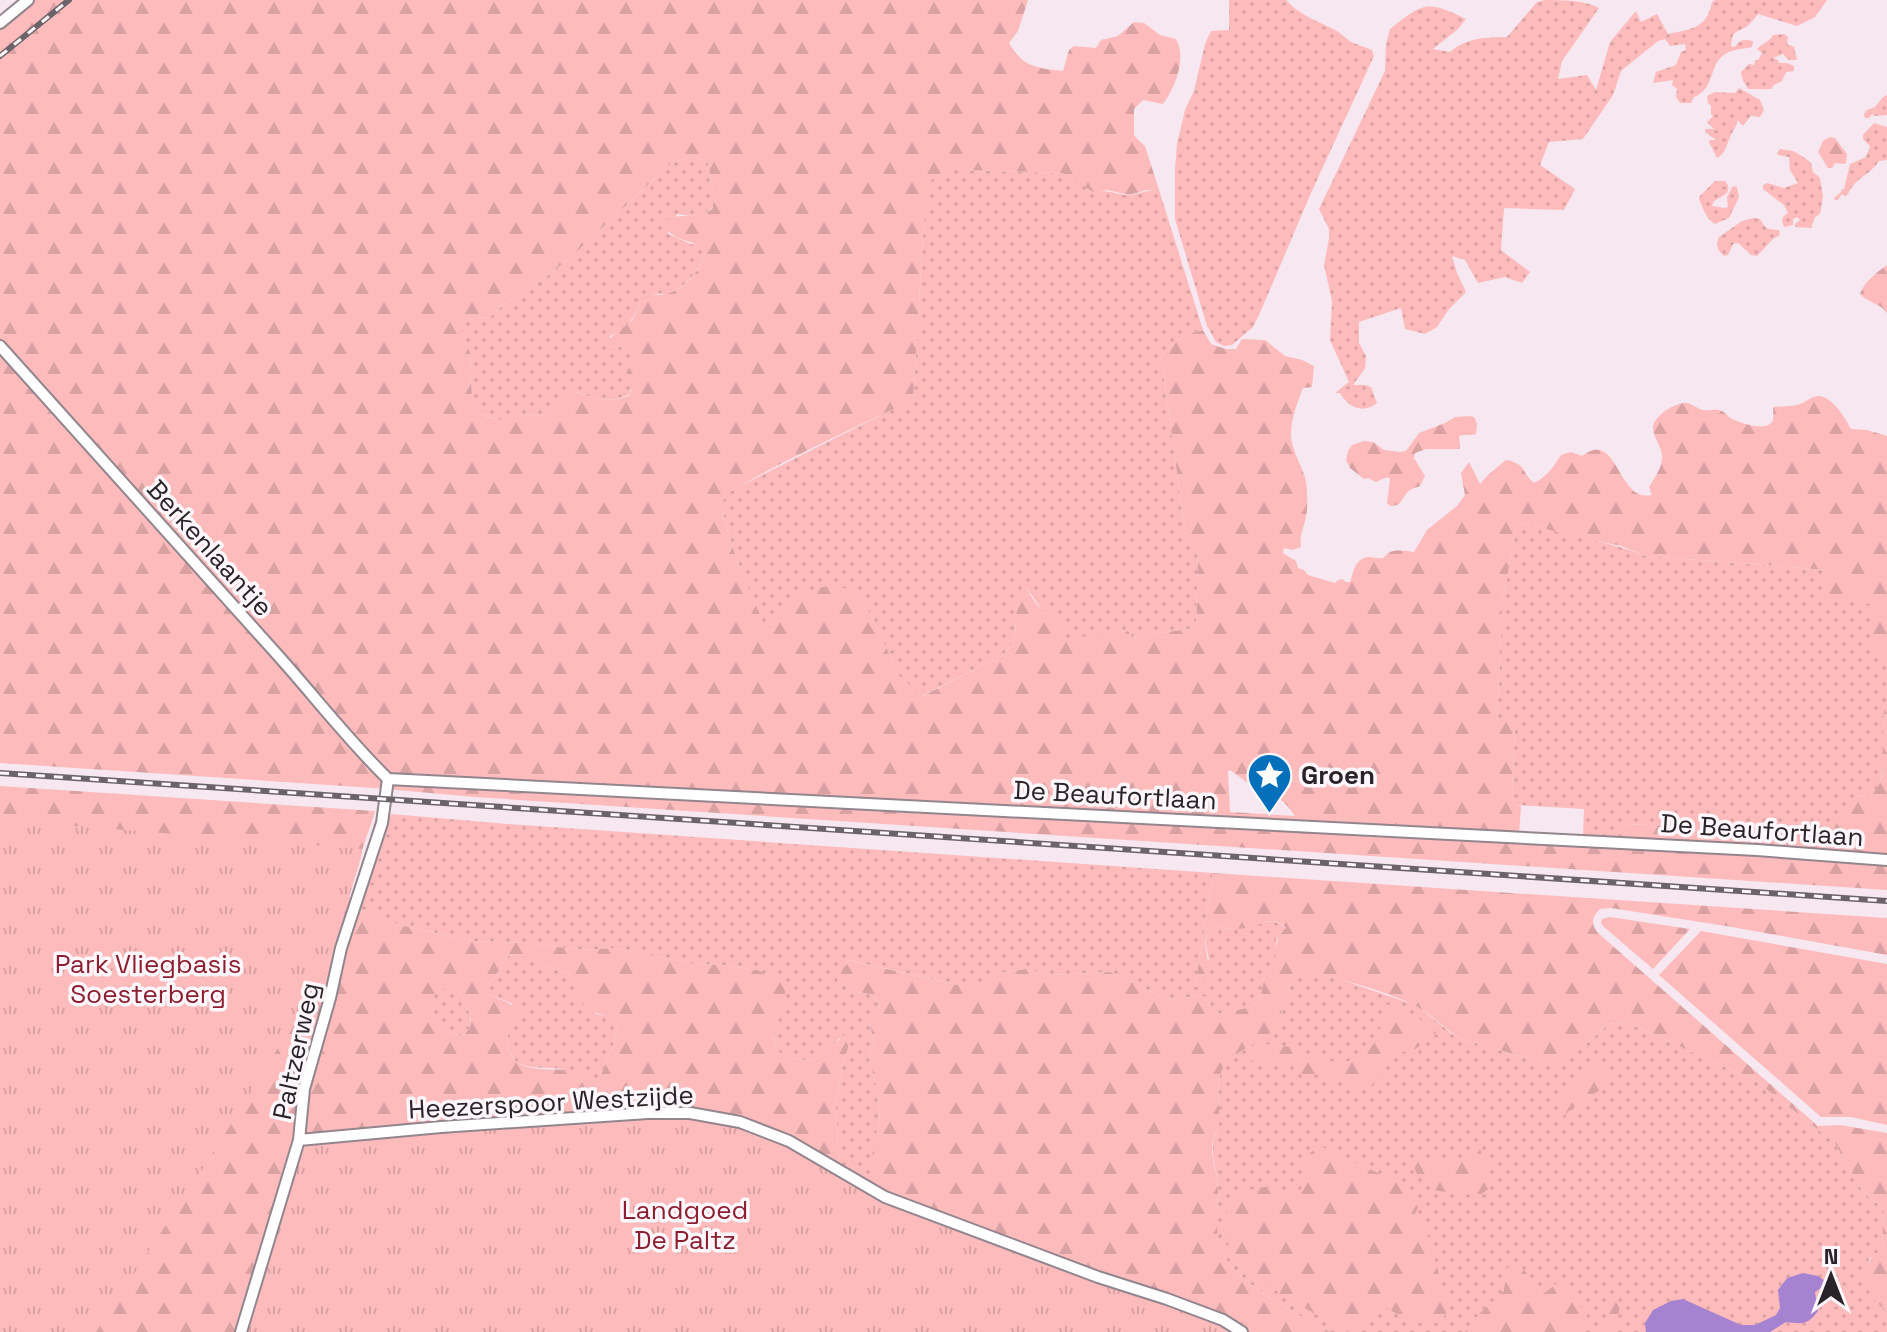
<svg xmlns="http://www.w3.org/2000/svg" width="1887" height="1332" font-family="'Space Grotesk',sans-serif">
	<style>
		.grass { fill: url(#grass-dots) }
		.forest { fill: url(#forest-firs); fill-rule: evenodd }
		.park { fill: url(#park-tufts) }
		.water { fill: #a683d0 }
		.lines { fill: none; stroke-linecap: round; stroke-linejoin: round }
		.minor-casing { stroke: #93858e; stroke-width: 14 }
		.minor { stroke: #fff; stroke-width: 10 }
		.rail-casing { stroke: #6c6368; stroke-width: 6 }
		.rail { stroke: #fdf7fb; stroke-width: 3; stroke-dasharray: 9; stroke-linecap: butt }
		.labels { text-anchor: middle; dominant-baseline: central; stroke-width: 7; stroke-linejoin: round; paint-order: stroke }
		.street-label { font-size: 26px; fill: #292427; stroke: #fdf7fb }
		.poi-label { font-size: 26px; font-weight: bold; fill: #292427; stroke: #fdf7fb; text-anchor: start }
		.park-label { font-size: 26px; fill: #8d1e30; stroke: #fdf7fb }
	</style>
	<defs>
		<pattern id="grass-dots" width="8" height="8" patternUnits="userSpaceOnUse" patternTransform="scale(2)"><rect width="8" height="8" fill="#fdbbbc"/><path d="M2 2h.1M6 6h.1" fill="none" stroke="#d9a1a2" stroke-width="1.8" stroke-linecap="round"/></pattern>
		<pattern id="forest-firs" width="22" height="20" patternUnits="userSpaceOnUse" patternTransform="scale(2)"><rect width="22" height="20" fill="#fdbbbc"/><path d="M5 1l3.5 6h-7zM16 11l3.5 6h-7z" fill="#d9a1a2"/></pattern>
		<pattern id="park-tufts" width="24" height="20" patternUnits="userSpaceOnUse" patternTransform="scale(2)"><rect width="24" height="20" fill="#fdbbbc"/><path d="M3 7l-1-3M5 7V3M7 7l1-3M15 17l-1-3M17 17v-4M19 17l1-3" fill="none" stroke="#d9a1a2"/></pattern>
	</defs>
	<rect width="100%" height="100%" fill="#f6e7f0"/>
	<path class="grass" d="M1229 0H1286L1294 8 1308 17 1337 31 1351 42 1372 50 1374 56 1311 193 1263 306 1253 327 1232 345 1224 346 1216 342 1207 326 1175 219V170L1177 144 1185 110 1194 91 1205 44 1211 31 1229 30Z
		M1545 0C1562 0 1585 0 1599 8L1562 61 1558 79 1587 75 1596 90 1610 42 1636 11 1641 22 1657 14 1668 34C1691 29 1707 29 1712 2L1715 0H1827L1815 17 1797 26 1758 14C1754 19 1750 25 1744 28 1732 34 1733 32 1731 46L1735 47C1740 39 1745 39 1753 41L1752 47C1744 49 1732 49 1725 54 1708 65 1716 88 1694 97L1691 103H1680L1676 97 1677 89 1672 85 1673 80 1653 83 1656 72 1676 65 1681 52 1686 50 1685 44 1670 46 1665 39 1658 41 1621 71 1613 95 1583 139 1549 142 1540 165 1575 189 1564 210 1504 208 1501 250 1530 272 1522 283 1505 277 1478 283 1465 260 1452 256 1457 273 1466 292 1449 309 1437 327 1425 334 1405 329 1401 308 1359 322V343L1366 356 1365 368 1353 385H1365L1371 387 1377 403C1363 414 1349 408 1340 393H1335L1349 382 1330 340 1332 301 1324 265 1329 238V229L1319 209 1385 71 1386 45 1390 29C1424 2 1427 0 1466 19L1458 29 1433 49 1450 52C1466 38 1486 37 1507 37L1537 2Z
		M1784 34 1788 37 1787 44 1794 47 1797 60H1789L1783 54 1773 58 1778 60 1779 63H1787L1794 66V71L1786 72 1782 81 1774 85 1771 89H1748L1743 81 1741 72 1749 64 1754 65 1755 61 1758 60 1762 53 1757 49C1762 43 1770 42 1773 35Z
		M1739 88 1760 100 1764 110 1760 117 1751 116 1743 126 1738 120C1736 128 1733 130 1730 137 1726 146 1726 153 1717 158L1709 142 1710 140H1716L1705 132V129H1714L1707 122 1713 116 1711 114V106L1708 103 1707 96 1715 92 1735 93Z
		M1887 95V115L1875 116 1872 114 1869 118H1865L1864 114 1867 110 1875 107 1883 97Z
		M1874 123 1887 127V160L1879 161C1870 175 1855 178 1848 194L1846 196 1842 194 1838 200H1835L1834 198 1841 192 1842 189H1844L1850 164 1866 157 1870 146 1863 139V135Z
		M1780 149 1793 151 1805 158 1811 163 1813 172 1820 178 1823 197 1820 214 1815 217 1811 228 1795 227V224L1800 220 1797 217 1793 219V225L1784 227C1781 220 1781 217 1788 213L1784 205 1763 189V185L1767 183 1784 188 1798 183 1790 170 1789 157 1778 155 1777 153Z
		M693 155 708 163 713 190V207C702 219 693 216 677 214L668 234 691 244 699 245 705 251C704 266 684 289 669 293 658 296 668 293 657 294 651 294 645 299 640 302 636 319 624 328 610 336V346L621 347 629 351 631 360 630 394C617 401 606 401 591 397 584 395 581 392 573 392L549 414 539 416 523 414 500 420 478 414 472 397 470 353 460 329 464 319 490 317 503 305 527 291 569 259 670 164Z
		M951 167 965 170 1062 173 1095 192C1112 189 1118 196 1131 195 1141 193 1148 190 1159 190L1203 330 1184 335 1161 356 1187 546 1198 543 1196 628 1132 637 1128 631 1065 640 1054 614 1043 611 1026 587C1024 591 1021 595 1019 599 1012 618 1023 635 1003 655L922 696 900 677 873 619 857 593 767 632C758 610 715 516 724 498 726 494 731 491 734 489L913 399 924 222 930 180Z
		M1715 181H1725C1735 193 1721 196 1714 201L1712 206 1724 208 1728 207 1727 197 1733 186 1737 187 1739 197 1729 218 1715 224C1706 219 1703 208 1699 199L1700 196Z
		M1754 218 1760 219C1766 230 1767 229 1779 230L1780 235 1773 239 1757 256 1751 255 1738 243 1733 244 1728 255 1724 256C1717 250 1716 246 1719 237L1742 221Z
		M1528 524C1567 535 1608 541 1646 556L1827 570 1873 603 1872 657H1887V702H1884C1883 720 1886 777 1877 790 1871 797 1867 794 1860 796 1843 802 1837 822 1832 836L1811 846 1739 842 1736 829 1626 824 1624 836 1583 838 1584 809 1516 805 1512 799 1515 722 1497 721 1502 606 1516 526Z
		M391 814 508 824 1213 873 1195 987 1209 959C1205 945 1202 928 1220 926L1225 929C1232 928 1240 928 1247 927 1263 925 1272 914 1286 929L1281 932 1276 940 1277 953 1274 964 1264 978 1261 995 1257 1002 1251 1007 1220 1014 1215 1012 1204 996 1166 999 1110 972 1050 975 1026 969 1000 973 985 986H962L848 960 850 963 837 981 858 992 871 994 880 1005 876 1017 869 1022 874 1043 869 1058 878 1092 880 1121 875 1138 879 1190 839 1166 836 1106 842 1066 849 1045 839 1038C833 1049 822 1055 812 1061L789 1058 776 1050 774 1033 779 1017 783 981 757 970 722 965 694 964 614 948 582 950 524 943 472 941 400 925 357 909 368 884Z
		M519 955 570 975 576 986 579 998 596 1014 612 1017 617 1022 615 1040 599 1080C587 1077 574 1071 562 1069 542 1066 514 1073 508 1047 505 1035 510 1028 518 1019L511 1003 490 995 484 991V985C498 980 499 967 508 956Z
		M1309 973 1342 980 1418 1006 1451 1033 1462 1039 1540 1062 1580 1049 1609 1024 1622 1022 1637 1027 1756 1081 1834 1142 1863 1192 1884 1209 1882 1250 1869 1259C1863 1289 1868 1291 1887 1314V1332H1330C1299 1315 1231 1282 1220 1247 1214 1229 1218 1211 1218 1192 1219 1176 1211 1160 1213 1144 1213 1138 1217 1133 1218 1126 1222 1106 1213 1085 1224 1066 1231 1055 1243 1051 1253 1044 1261 1038 1270 1030 1276 1023 1282 1017 1282 1009 1284 1001 1287 990 1292 982 1299 974Z
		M449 987 459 991C467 1007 479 1024 462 1036L449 1033 430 1010 435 991Z"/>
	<path class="forest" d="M33 0H1028L1018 31 1009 43C1023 67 1036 68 1063 71L1069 50 1074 46 1096 48 1101 40 1118 36 1134 22 1144 23 1160 35 1176 39C1187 58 1175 88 1163 104L1143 100 1134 109V135L1138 140 1145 146 1159 190H1147L1129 195 1107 190 1095 193 1062 173 965 170 951 167 931 180 924 222 913 400C889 411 729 486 724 498 715 517 758 609 767 631L802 593 834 584 857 593 873 619 900 677 923 696 1003 655C1023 635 1012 618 1019 598 1021 594 1024 590 1026 587 1035 603 1041 615 1062 614L1065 639 1128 631 1132 637 1196 628 1198 544 1187 546 1161 356 1184 335 1203 330 1211 344 1226 349H1236L1242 339 1265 340 1285 356 1302 360 1314 366 1312 387 1303 388C1297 404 1288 425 1292 443 1296 460 1307 473 1307 491 1307 499 1308 508 1306 516 1304 528 1299 535 1301 547L1293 550 1284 548 1283 553 1296 561 1298 568 1304 570 1308 575 1335 583 1338 580 1342 579 1346 582H1350C1354 571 1355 558 1369 557 1373 557 1380 559 1383 558 1385 557 1386 555 1388 553 1396 549 1406 551 1414 552L1427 530 1457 506 1465 495 1461 473 1469 462 1480 484 1489 474 1506 460C1527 464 1521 472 1534 483 1548 476 1553 467 1561 455L1571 452 1582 456C1619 428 1616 503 1652 495L1649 487C1654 478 1661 470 1662 459 1664 447 1649 434 1654 423 1659 413 1675 403 1686 403 1692 403 1697 409 1703 410 1710 411 1716 408 1722 411 1726 413 1728 417 1732 419 1741 423 1768 433 1773 420 1774 416 1773 412 1773 407 1782 406 1792 407 1800 404 1807 402 1811 396 1819 396 1833 397 1845 418 1851 429L1867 430 1887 436V657H1872V604L1823 599 1827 570 1646 556 1621 546 1561 533 1528 524 1516 526 1502 606 1497 720 1515 722 1512 799 1516 805 1521 806 1519 834 1583 838 1623 836 1625 824 1737 829 1739 842 1811 846 1815 842 1832 836 1839 815 1851 799C1870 792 1875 799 1882 776L1884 702H1887V890L475 797 374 788 0 763V27ZM693 155 708 163 713 190V208C700 221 683 212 667 219L664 225C673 243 693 238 705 251 704 266 685 289 669 293 661 296 652 294 644 295 639 303 638 312 632 320 624 328 612 332 608 343L610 346 621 347 629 352 631 360 625 381 631 389 630 395C617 401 605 401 591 397 584 395 580 392 572 392L549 414 539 416 523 414 499 420 478 414 472 397 470 353 460 329 465 319 490 317 503 305 527 291 569 259 670 164ZM1230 770C1238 775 1244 781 1252 786 1272 799 1279 792 1295 816L1230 812 1228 771Z
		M1830 137 1835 138 1847 154 1846 163 1844 164 1835 163 1832 168H1828L1818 152 1823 141Z
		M1887 265V313C1880 303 1868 303 1860 294 1865 281 1876 273 1887 265Z
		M1471 416 1475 418 1477 425 1476 434C1470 436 1464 434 1459 436L1460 447 1459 449H1426L1415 453 1414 458 1425 476 1420 486C1415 488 1409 489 1406 494 1400 502 1401 506 1390 506L1387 503 1390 479 1387 477 1376 482 1368 478 1364 479 1350 468 1346 460 1348 451 1352 445 1364 441 1373 442 1384 450 1400 452 1406 451 1419 433 1445 423 1455 417Z
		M0 786 375 811C371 827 362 845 360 861L0 842Z
		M1213 873 1887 918V955L1732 927 1611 908 1600 909C1591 918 1591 924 1598 933L1818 1126 1840 1125 1887 1133V1314C1882 1307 1875 1301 1870 1294 1862 1280 1866 1254 1882 1250L1884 1209 1863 1192 1834 1142 1756 1081 1637 1027 1622 1022 1609 1024 1580 1049 1569 1057 1556 1062H1540L1462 1039C1445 1030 1432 1014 1416 1006 1393 994 1323 971 1299 975 1290 984 1285 994 1283 1006 1281 1012 1281 1019 1278 1024 1264 1044 1234 1048 1222 1070 1214 1087 1221 1106 1219 1124 1218 1130 1214 1135 1213 1141 1209 1156 1218 1173 1218 1189 1218 1207 1215 1225 1219 1243 1227 1281 1298 1314 1330 1332H0L327 969 349 896 357 909 400 925 472 941 524 943 582 950 614 948 694 964 722 965 757 970 783 981 786 998 774 1033 776 1050 789 1058 812 1061C819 1057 827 1052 833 1046 838 1041 841 1037 847 1033L849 1045 842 1066 836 1106 839 1166 878 1188 874 1182 871 1164 875 1138 880 1121 878 1092 869 1058 874 1043 869 1021 876 1017 880 1005 871 994 858 992 837 981 844 967 849 963 847 960 962 986H984L1000 973 1026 969 1050 975 1110 972 1166 999 1204 996 1215 1012 1219 1014 1251 1007 1257 1002 1261 995 1264 978 1274 964 1278 936 1286 928C1271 914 1263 925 1246 928 1239 929 1232 928 1225 929L1220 926C1194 931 1211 957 1209 976L1200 987H1195ZM519 955 570 975C575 985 577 1000 585 1007 595 1016 608 1013 617 1022L615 1040 599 1080C594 1077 588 1073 582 1071 559 1066 516 1078 508 1048 505 1035 510 1028 518 1019V1011C506 998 497 1001 484 991V985C498 980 499 966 508 956ZM449 988 459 991C466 1006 480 1024 462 1036L449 1033 430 1010 435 992Z
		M1610 917 1690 929 1653 969 1604 927 1601 923 1602 919Z
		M1701 931 1887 964V1125L1851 1117H1821L1659 975Z
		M1386 1004 1413 1014 1436 1032 1429 1040 1415 1049 1395 1054 1389 1060 1383 1074 1378 1082 1368 1086 1354 1087 1322 1075 1303 1074 1291 1065 1245 1060 1268 1044C1278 1046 1289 1046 1299 1049 1302 1050 1307 1054 1310 1055 1336 1066 1360 1066 1376 1040 1382 1031 1380 1016 1386 1004Z
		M1598 1063 1607 1076 1604 1087 1569 1111 1562 1117C1555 1084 1576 1085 1588 1064Z
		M1318 1145 1408 1187 1418 1208 1415 1213 1418 1223 1425 1225 1447 1302V1312L1440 1322C1418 1329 1401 1315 1382 1306L1372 1312 1356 1332H1349C1318 1315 1250 1282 1232 1253 1226 1243 1225 1229 1226 1217 1227 1208 1231 1196 1241 1193 1245 1191 1261 1187 1265 1187 1280 1187 1280 1197 1300 1191L1305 1182 1303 1161Z
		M1479 1147 1491 1177 1488 1189 1480 1195 1459 1194 1433 1190 1418 1176 1411 1161C1424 1155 1431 1161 1443 1163 1456 1164 1469 1153 1479 1147Z
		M1515 1264C1530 1269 1531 1289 1545 1293L1559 1281 1568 1287 1574 1300 1587 1314 1583 1332H1465L1474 1319 1504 1291 1506 1269Z
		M1612 1301 1621 1304 1613 1332H1602Z"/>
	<path class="park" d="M0 820 362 849 360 861 327 969 220 1142 96 1332H0Z
		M678 1116 720 1121 781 1140 883 1201 1091 1280 1224 1325 1235 1332H242L300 1146 477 1130Z"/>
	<path class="water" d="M1803 1273 1818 1276 1828 1283 1815 1292 1818 1311C1807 1325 1804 1324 1786 1322L1770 1332H1646L1645 1323 1653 1310 1671 1301 1683 1299 1741 1325H1755L1776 1315 1780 1308 1778 1290 1787 1278Z"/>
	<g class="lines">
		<defs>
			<path id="minor" d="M0 23 28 0
				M0 346C91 448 182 550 274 651 312 693 347 739 388 779
				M388 779 1757 850 1887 860
				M299 1140 441 1127 648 1113H690L740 1122 789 1141 885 1197 1098 1277 1167 1299 1223 1320 1242 1332
				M241 1332 299 1140 304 1089 330 998 341 948 382 823 388 779"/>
		</defs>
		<use href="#minor" class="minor-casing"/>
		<use href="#minor" class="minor"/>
		<defs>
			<path id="rail" d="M0 56 69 0
				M0 773 1887 901"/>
		</defs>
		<use href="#rail" class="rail-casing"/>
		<use href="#rail" class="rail"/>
	</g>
	<defs>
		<symbol id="sight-pin" viewBox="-11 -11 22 30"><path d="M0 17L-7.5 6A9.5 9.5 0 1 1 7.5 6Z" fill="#046fbb" stroke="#fdf7fb"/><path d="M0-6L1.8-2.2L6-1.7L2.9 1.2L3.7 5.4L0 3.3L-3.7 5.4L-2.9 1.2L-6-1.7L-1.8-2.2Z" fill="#fff"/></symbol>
	</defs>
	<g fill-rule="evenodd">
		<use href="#sight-pin" x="1244" y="750" width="51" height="69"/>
	</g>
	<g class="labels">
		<g class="street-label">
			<text transform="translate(210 548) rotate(48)">Berkenlaantje</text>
			<text transform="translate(1115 795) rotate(3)">De Beaufortlaan</text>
			<text transform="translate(1762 830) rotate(4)">De Beaufortlaan</text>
			<text transform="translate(296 1051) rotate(-78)">Paltzerweg</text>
			<text transform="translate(551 1102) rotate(-3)">Heezerspoor Westzijde</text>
		</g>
		<g class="poi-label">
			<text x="1301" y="775">Groen</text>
		</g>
		<g class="park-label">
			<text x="148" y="964">Park Vliegbasis<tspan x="148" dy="30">Soesterberg</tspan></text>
			<text x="685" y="1210">Landgoed<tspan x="685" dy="30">De Paltz</tspan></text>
		</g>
	</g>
	<g transform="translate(1831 1276)" stroke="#fdf7fb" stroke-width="6" paint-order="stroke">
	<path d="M0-6L14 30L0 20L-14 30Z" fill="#292427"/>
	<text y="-12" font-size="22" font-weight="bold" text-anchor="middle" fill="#292427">N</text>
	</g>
</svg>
